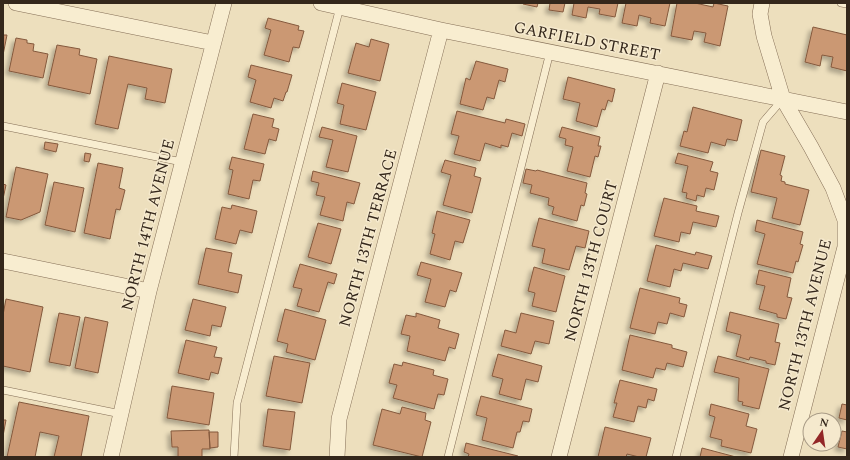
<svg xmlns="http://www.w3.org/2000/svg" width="850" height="460" font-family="Spectral,serif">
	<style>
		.building { fill: #cb9873; stroke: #84593d; filter: url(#shadow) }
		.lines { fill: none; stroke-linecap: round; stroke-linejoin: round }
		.service-casing { stroke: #856f57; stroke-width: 8 }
		.minor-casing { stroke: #856f57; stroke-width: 16 }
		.service { stroke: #f8edd0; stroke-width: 7 }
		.minor { stroke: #f8edd0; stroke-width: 15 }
		.labels { text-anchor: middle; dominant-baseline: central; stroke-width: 3; stroke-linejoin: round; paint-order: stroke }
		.street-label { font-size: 16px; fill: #34271b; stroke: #f5e9cd }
	</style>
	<defs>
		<filter id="shadow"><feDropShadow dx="-3.5" dy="3.5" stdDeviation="2" flood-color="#0004"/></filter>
	</defs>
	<rect width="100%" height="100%" fill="#eddfbd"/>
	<path class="building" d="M523 3H538L537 7 523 4Z
		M550 3H565L563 12 549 10Z
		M574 3H618L615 17 599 14 600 9 588 7 586 18 572 15Z
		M626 3H670L665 26 650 23 651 18 639 15 637 26 622 23Z
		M677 3H695L713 7 714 3 728 6 720 46 704 42 706 33 694 31 692 40 671 36Z
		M268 18 299 26 298 30 304 31 299 48 293 47 289 62 264 55 271 30 265 28Z
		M813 27 847 35V71L831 67 833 57 822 55 820 66 805 62Z
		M3 35H7L3 55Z
		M16 38 27 40V43L34 44 33 51 48 54 43 78 9 71Z
		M371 39 389 44 380 81 348 73 356 43 369 47Z
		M57 45 80 49 79 55 97 59 90 94 48 85Z
		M109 56 172 69 165 103 145 99 147 88 128 84 118 129 95 124Z
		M476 61 508 69 505 82 499 80 494 99 487 97 483 110 460 104 466 78 470 80Z
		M251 65 292 75 287 92H286L283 101 274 98 271 108 250 102 256 80 248 77Z
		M568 77 615 89 612 102 608 100 605 110 602 109 597 127 576 121 580 103 563 99Z
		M342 83 376 92 366 130 340 124 344 105 337 103Z
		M693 107 742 120 737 141 727 139 725 146 711 142 708 153 680 146 684 131 687 132Z
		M457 111 505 123 506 119 525 124 522 136 512 133 508 147 501 145V148L485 143 480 161 454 154 459 136 451 134Z
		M253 114 274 119 272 127 279 129 276 141 269 139 265 154 244 149Z
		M322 127 357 136 348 172 326 167 333 140 319 137Z
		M562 127 600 137 598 146H601L598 157 595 156 590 177 567 171 573 147 565 145 566 139 559 137Z
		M45 142 58 144 56 152 44 149Z
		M761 150 785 156 780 175 782 176 781 181 785 182V184L809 190 800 225 772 218 777 198 751 192Z
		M85 153 91 154 89 162 84 161Z
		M678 153 713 162 710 171 718 173 714 190 706 188 704 197 697 195 696 201 686 198 687 193 682 192 688 166 675 163Z
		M232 157 264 164 260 181 253 180 249 199 228 194 233 170 229 169Z
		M445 160 476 168 474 176 481 178 472 213 443 205 451 175 441 172Z
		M98 163 123 168 119 188 125 190 120 210 116 209 110 239 84 233Z
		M16 167 48 174 40 212 21 220 6 217Z
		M526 169 536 171 537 170 587 183 585 193 587 194 584 206 581 205 577 221 552 214 554 207 548 205 549 198 530 193 532 185 523 183Z
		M313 171 360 183 354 204 347 202 343 221 320 215 325 197 316 195 319 183 311 181Z
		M54 182 84 188 75 232 45 225Z
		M3 184 6 185 3 199Z
		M664 198 697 206 696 211 719 216 716 227 693 222 690 234 681 232 679 242 654 236Z
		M232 205 257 211 252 233 240 230 236 244 215 239 222 207 231 209Z
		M437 211 470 220 463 243 455 241 450 260 430 254 435 234 432 233Z
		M539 218 589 231 585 248 576 246 569 270 542 263 545 249 532 246Z
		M757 220 803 232 800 244 803 245 798 262 796 261 793 273 757 264 765 234 755 231Z
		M318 223 341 229 331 264 308 257Z
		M656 245 695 255 696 252 712 256 708 269 683 263 681 271 674 269 670 287 647 281Z
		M206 248 232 253 228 272 242 275 238 293 198 284Z
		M421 262 462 273 456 292 450 290 445 307 425 302 431 279 417 275Z
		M300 264 337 274 334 284 328 282 319 312 297 306 302 289 293 287Z
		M534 267 565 276 556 312 532 306 535 293 528 291Z
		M759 270 791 278 787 297 792 298 786 319 777 317V314L759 309 765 286 756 284Z
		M640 288 680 298 679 303 687 305 684 317 670 313 667 324 658 322 655 334 630 328Z
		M6 299 43 307 30 372 3 366V315Z
		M193 299 226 307 221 327 212 325 210 336 185 330Z
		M285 309 326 320 315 360 286 352 288 344 277 341Z
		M730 312 779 324 775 342 780 343 775 365 766 363V361L750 357 749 360 736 356 741 335 726 331Z
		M59 313 80 317 70 366 49 362Z
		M416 313 440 320 438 328 459 334 455 349 449 347 445 361 407 351 410 336 401 334 406 315 416 317Z
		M521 313 554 321 549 344 535 341 531 354 501 346 505 330 516 333Z
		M85 317 108 322 98 373 75 368Z
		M630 335 672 345V348L687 352 683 367 667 363 665 370 656 368 653 378 622 370Z
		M186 340 217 347 214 357 222 358 218 374 211 372 209 380 178 373Z
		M498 354 542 366 538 382 526 379 521 400 499 394 503 379 492 376Z
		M274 356 310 363 302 403 266 396Z
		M718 356 769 369 759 409 742 405 743 402 738 401 739 378 714 372Z
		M403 362 434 370 433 375 448 379 444 395 438 394 434 409 393 398 397 385 389 383 394 364 402 366Z
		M620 380 657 389 654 401 648 399 646 408 638 406 634 422 613 417 617 403H614Z
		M172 386 214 393 209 425 167 418Z
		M481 396 532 409 529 422 523 421 520 432H517L513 448 482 440 487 418 476 415Z
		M19 402 89 416 81 457H54L59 436 40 432 35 457H7Z
		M711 404 749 414 746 426 757 429 751 453 721 446 722 440 710 437 715 417 709 415Z
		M842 404 847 405V420L839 418Z
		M402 407 426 413 425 420 431 422 422 457 373 445 382 409 400 414Z
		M268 409 295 412 290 450 263 446Z
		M3 420H6L3 436Z
		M605 427 651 438 646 457H639L627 454 626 457H598Z
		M209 430 210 449H202V457H178V447H172L171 431Z
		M842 431 847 432V449L838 447Z
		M209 432H218V447L210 448Z
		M466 443 518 456V457H468L469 454 464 452Z
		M702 448 736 457H700Z"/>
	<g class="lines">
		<defs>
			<path id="service" d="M841 3 847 4
				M3 126 182 162
				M3 390 121 414
				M234 457 237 403 340 7
				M448 457 550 52
				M676 457 738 213 763 122 782 100"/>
			<path id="minor" d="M16 3 213 43
				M321 3 441 30 847 112
				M762 3 760 14 764 36 783 99 811 147 833 188 845 220V247L791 457
				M3 261 149 291
				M111 457 149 291 224 3
				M337 457 339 419 441 30
				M559 457 658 73"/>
		</defs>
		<use href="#service" class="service-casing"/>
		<use href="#minor" class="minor-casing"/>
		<use href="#service" class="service"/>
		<use href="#minor" class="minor"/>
	</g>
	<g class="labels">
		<g class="street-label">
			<text transform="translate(587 41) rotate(11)">GARFIELD STREET</text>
			<text transform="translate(148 225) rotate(-76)">NORTH 14TH AVENUE</text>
			<text transform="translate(368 238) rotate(-75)">NORTH 13TH TERRACE</text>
			<text transform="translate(591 261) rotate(-75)">NORTH 13TH COURT</text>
			<text transform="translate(805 325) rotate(-76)">NORTH 13TH AVENUE</text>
		</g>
	</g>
	<rect width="850" height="460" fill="none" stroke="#34271b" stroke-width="8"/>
	<g transform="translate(822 432) rotate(13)"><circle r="19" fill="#f5e9cd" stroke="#a89b86"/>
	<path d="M0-3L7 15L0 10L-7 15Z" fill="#932727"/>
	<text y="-6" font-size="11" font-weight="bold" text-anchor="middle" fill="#34271b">N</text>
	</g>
</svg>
